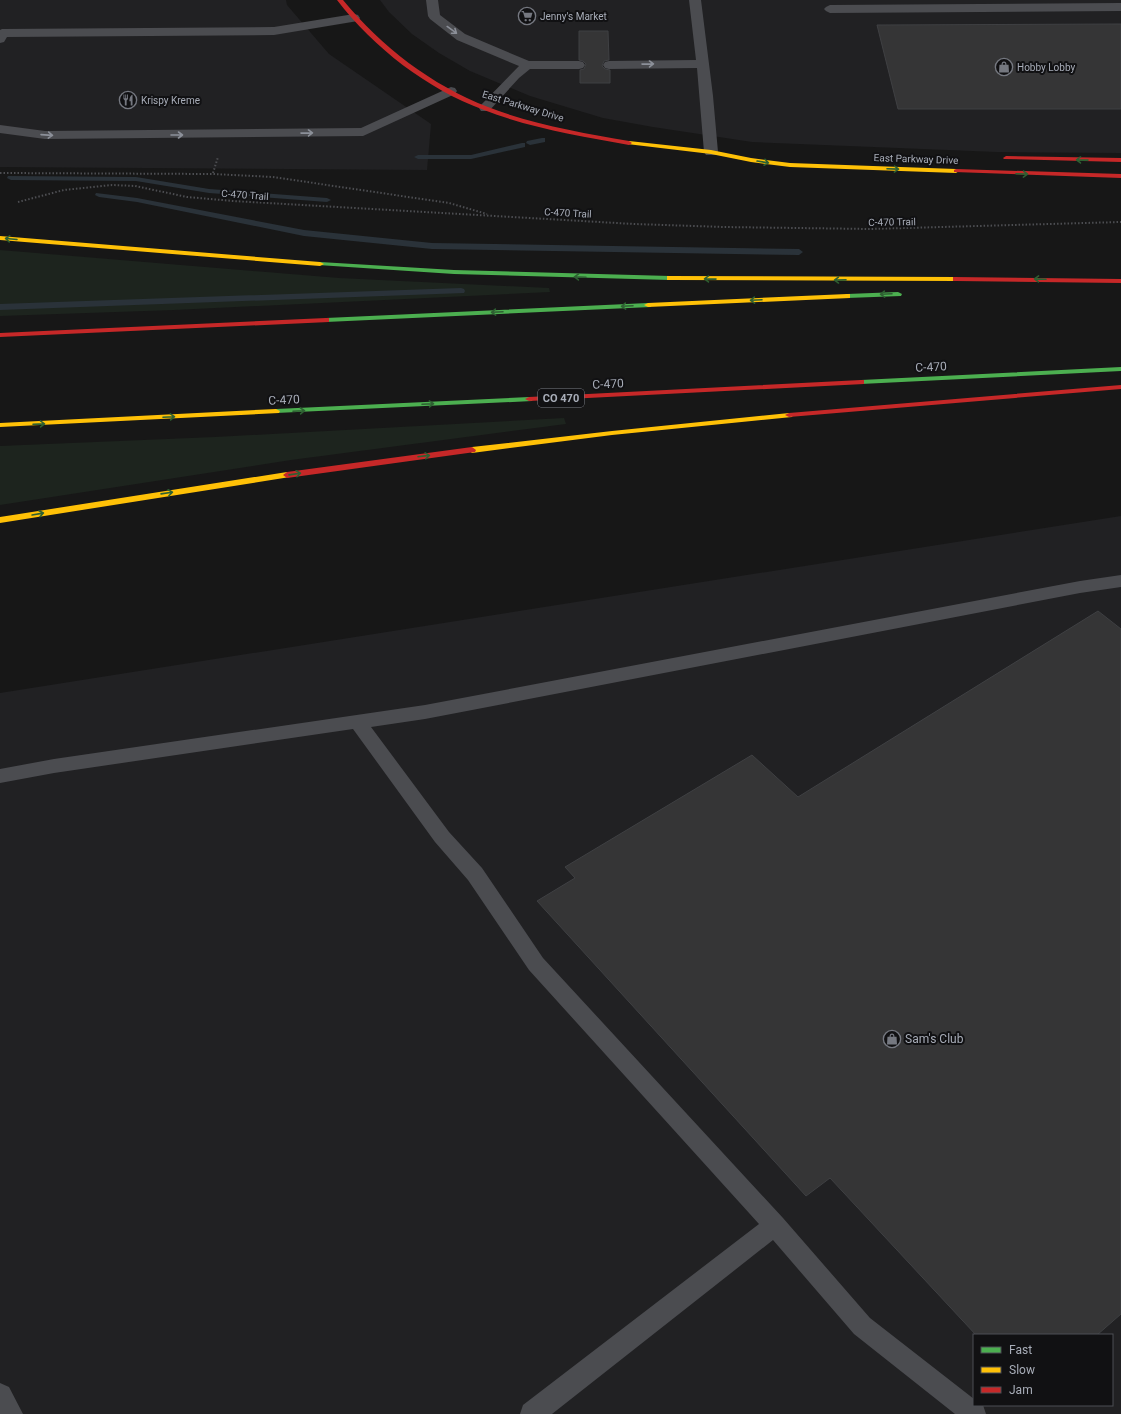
<svg xmlns="http://www.w3.org/2000/svg" width="1121" height="1414" font-family="Roboto,sans-serif">
	<style>
		.built { fill: #212123; fill-rule: evenodd }
		.green { fill: #1d241e }
		.lines { fill: none; stroke-linecap: round; stroke-linejoin: round }
		.stream { fill: #2a3239; fill-rule: evenodd }
		.building { fill: #353536; stroke: #3f4043 }
		.path { stroke: #4d4e52; stroke-width: 2; stroke-dasharray: 1.5 2; stroke-linecap: butt }
		.lane { fill: #4b4c50; fill-rule: evenodd }
		.fast { fill: #4caf50; fill-rule: evenodd }
		.slow { fill: #ffc107; fill-rule: evenodd }
		.jam { fill: #c62828; fill-rule: evenodd }
		.oneway { stroke: #8c9099 }
		.oneway2 { stroke: #2e6032 }
		.labels { text-anchor: middle; dominant-baseline: central; stroke-width: 4; stroke-linejoin: round; paint-order: stroke }
		.far-poi-label { font-size: 10px; fill: #a8adb8; stroke: #111113; text-anchor: start }
		.far-street-label { font-size: 10px; fill: #a8adb8; stroke: #111113 }
		.shield { fill: #111113; stroke: #7b7e86; stroke-width: 1 }
		.shield-label { font-size: 11px; font-weight: bold; fill: #a8adb8 }
		.street-label { font-size: 12px; fill: #a8adb8; stroke: #111113 }
		.poi-label { font-size: 12px; fill: #a8adb8; stroke: #111113; text-anchor: start }
	</style>
	<rect width="100%" height="100%" fill="#171717"/>
	<path class="built" d="M0 0H286L287 5 329 54 431 124 427 170 0 167Z
		M380 0H1121V153L997 152 752 142 653 127 603 118 530 96 470 71 439 53 412 34 389 12Z
		M1121 516V1414H0V693ZM974 1335H1112V1405H974Z"/>
	<path class="green" d="M0 250 339 278 549 288 550 292 174 310 0 316Z
		M564 418 566 424 291 460 0 505V446L215 437Z"/>
	<g class="lines">
		<path class="stream" d="M542 138H545V142L530 145 526 143 527 141Z
			M522 143H525V147L471 159H418L414 157 418 155H471Z
			M8 176 136 177 209 189 327 198 331 200 327 202 209 193 136 181 11 180 7 178Z
			M96 193 137 198 304 230 432 243 799 249 803 252 799 255 432 249 304 236 137 202 99 197 95 195Z
			M461 288 464 289 465 291 464 293 0 310V304Z"/>
	</g>
	<path class="building" d="M1121 24V109H898L877 25Z
		M579 31H608L609 60 604 61 602 66 605 69 610 70V83H580V70L584 69 586 64 583 61 579 60Z
		M1098 611 1121 629V1314L1097 1335H976L830 1178 806 1196 537 901 575 878 565 867 752 755 798 797Z"/>
	<g class="lines">
		<path class="path" d="M0 173 213 174 273 177 449 203 487 214
			M213 173 218 157
			M18 202 64 190 112 185 135 186 187 197 233 201 634 224 724 227 870 229 1121 222"/>
		<path class="lane" d="M426 0H438L440 15 465 34 529 61H579L583 62 585 65 583 68 579 69H530L519 78 489 111H481L479 108 481 105 519 66 457 40 430 19 428 16Z
			M689 0H701L713 96 718 152 716 155H706L704 152 697 68 609 69 605 68 603 65 605 62 609 61 696 60Z
			M1121 3V11L830 13 826 11 824 9 826 7 830 5Z
			M354 14 358 15 360 18 358 21 274 35 7 37 4 42 0 43V30L2 29 274 27Z
			M451 87 455 88 457 91 455 94 363 136 45 139 0 133V125L45 131 361 128Z
			M1121 575V587L1080 593 425 719 371 727 449 832 482 868 543 958 783 1218 870 1318 974 1399V1405H983L986 1414H955L854 1334 773 1240 552 1414H520L523 1405 759 1224 529 970 468 880 435 842 353 729 54 773 0 783V769L54 759 425 705 1080 581Z
			M0 1383 9 1387 23 1414H0Z"/>
		<path class="fast" d="M320 262 454 270 670 276 674 278 670 280 454 274 318 265 316 264Z
			M898 292 902 294 901 296 847 298 843 296 847 294Z
			M648 303H651V307L326 322 322 320 326 318Z
			M1121 367V371L861 384 857 382 861 380Z
			M529 397 533 399 532 401 276 413 272 411 276 409Z"/>
		<path class="slow" d="M629 141 711 150 751 158 790 163 956 169 959 171 956 173 790 167 751 162 711 154 627 144V142Z
			M0 236 320 262 324 264 320 266 0 240Z
			M667 276 956 277 960 279 956 281 670 280H667Z
			M847 294H850V298L648 307 644 305 648 303Z
			M276 409 280 411 279 413 0 427V423Z
			M789 413H792L793 415 792 417 612 435 472 453 468 450 472 447 612 431Z
			M287 472 290 473 291 475 290 477 0 523V517Z"/>
		<path class="jam" d="M337 0H343C382 47 431 85 488 107 531 124 583 133 629 141L632 143 629 145C581 136 530 128 484 110 427 89 374 48 337 0Z
			M1006 156 1121 158V162L1004 159 1003 158Z
			M956 169 1121 174V178L954 172V170Z
			M953 277 1121 279V283L956 281H953Z
			M326 318H329V322L0 337V333Z
			M861 380H864V384L529 401 525 399 529 397Z
			M1121 385V389L789 417 785 415 789 413Z
			M472 447 476 450 475 452 287 478 283 475 287 472Z"/>
	</g>
	<defs><path id="oneway-shaft" d="M-6 0H5M1.5-3L5.5 0L1.5 3" fill="none" stroke-width="1.6" stroke-linecap="round" stroke-linejoin="round"/></defs>
	<g class="oneway">
		<use href="#oneway-shaft" transform="translate(452 30) rotate(36)"/>
		<use href="#oneway-shaft" transform="translate(648 64) rotate(-1)"/>
		<use href="#oneway-shaft" transform="translate(307 133) rotate(-1)"/>
		<use href="#oneway-shaft" transform="translate(47 135) rotate(4)"/>
		<use href="#oneway-shaft" transform="translate(177 135)"/>
	</g>
	<g class="oneway2">
		<use href="#oneway-shaft" transform="translate(1082 160) rotate(-179)"/>
		<use href="#oneway-shaft" transform="translate(763 162) rotate(9)"/>
		<use href="#oneway-shaft" transform="translate(893 169) rotate(2)"/>
		<use href="#oneway-shaft" transform="translate(1022 174) rotate(2)"/>
		<use href="#oneway-shaft" transform="translate(11 239) rotate(-175)"/>
		<use href="#oneway-shaft" transform="translate(580 277) rotate(-178)"/>
		<use href="#oneway-shaft" transform="translate(710 279) rotate(-179)"/>
		<use href="#oneway-shaft" transform="translate(1040 279) rotate(-178)"/>
		<use href="#oneway-shaft" transform="translate(840 280) rotate(179)"/>
		<use href="#oneway-shaft" transform="translate(886 294) rotate(177)"/>
		<use href="#oneway-shaft" transform="translate(756 300) rotate(177)"/>
		<use href="#oneway-shaft" transform="translate(627 306) rotate(177)"/>
		<use href="#oneway-shaft" transform="translate(497 312) rotate(177)"/>
		<use href="#oneway-shaft" transform="translate(428 404) rotate(-3)"/>
		<use href="#oneway-shaft" transform="translate(299 411) rotate(-3)"/>
		<use href="#oneway-shaft" transform="translate(169 417) rotate(-3)"/>
		<use href="#oneway-shaft" transform="translate(39 424) rotate(-2)"/>
		<use href="#oneway-shaft" transform="translate(424 456) rotate(-7)"/>
		<use href="#oneway-shaft" transform="translate(295 474) rotate(-8)"/>
		<use href="#oneway-shaft" transform="translate(167 493) rotate(-8)"/>
		<use href="#oneway-shaft" transform="translate(38 514) rotate(-10)"/>
	</g>
	<defs>
		<symbol id="supermarket-ring" viewBox="-11 -11 22 22"><circle r="9.5" fill="#111113" stroke="#757880" stroke-width="1.5"/><path d="M-6-5.5h2.5l.6 2H6L4.5 2H-2.5L-4.4-4H-6ZM-1.5 3.2a1.3 1.3 0 1 0 .1 0ZM3 3.2a1.3 1.3 0 1 0 .1 0Z" fill="#757880"/></symbol>
		<symbol id="shop-ring" viewBox="-11 -11 22 22"><circle r="9.5" fill="#111113" stroke="#757880" stroke-width="1.5"/><path d="M-5-2.5h2.3a2.7 3.5 0 0 1 5.4 0H5L5.5 6h-11ZM-1.5-2.5h3a1.5 2.3 0 0 0-3 0Z" fill="#757880"/></symbol>
		<symbol id="restaurant-ring" viewBox="-11 -11 22 22"><circle r="9.5" fill="#111113" stroke="#757880" stroke-width="1.5"/><path d="M-5-6h1v4h1v-4h1v4h1v-4h1v5L-1.5 .5V6h-2V.5L-5-1ZM5-6V6H3V1.5H1.5Q1.5-4 5-6Z" fill="#757880"/></symbol>
	</defs>
	<g fill-rule="evenodd">
		<use href="#supermarket-ring" x="517" y="6" width="20" height="20"/>
		<use href="#shop-ring" x="994" y="57" width="20" height="20"/>
		<use href="#restaurant-ring" x="118" y="90" width="20" height="20"/>
		<use href="#shop-ring" x="882" y="1029" width="20" height="20"/>
	</g>
	<g class="labels">
		<g class="far-poi-label">
			<text x="540" y="16">Jenny's Market</text>
			<text x="1017" y="67">Hobby Lobby</text>
			<text x="141" y="100">Krispy Kreme</text>
		</g>
		<g class="far-street-label">
			<text transform="translate(523 106) rotate(17)">East Parkway Drive</text>
			<text transform="translate(916 159) rotate(2)">East Parkway Drive</text>
			<text transform="translate(245 195) rotate(4)">C-470 Trail</text>
			<text transform="translate(568 213) rotate(3)">C-470 Trail</text>
			<text transform="translate(892 222) rotate(-1)">C-470 Trail</text>
		</g>
		<rect class="shield" x="538" y="389" width="46" height="18" rx="3"/>
		<g class="shield-label">
			<text x="561" y="398">CO 470</text>
		</g>
		<g class="street-label">
			<text transform="translate(931 367) rotate(-3)">C-470</text>
			<text transform="translate(608 384) rotate(-3)">C-470</text>
			<text transform="translate(284 400) rotate(-3)">C-470</text>
		</g>
		<g class="poi-label">
			<text x="905" y="1039">Sam's Club</text>
		</g>
	</g>
	<rect x="973" y="1334" width="140" height="72" fill="#111113" stroke="#4d4f55"/>
	<rect x="981" y="1347" width="20" height="6" fill="#4caf50" stroke="#4d4f55"/>
	<text x="1009" y="1354" font-size="12" fill="#a8adb8">Fast</text>
	<rect x="981" y="1367" width="20" height="6" fill="#ffc107" stroke="#4d4f55"/>
	<text x="1009" y="1374" font-size="12" fill="#a8adb8">Slow</text>
	<rect x="981" y="1387" width="20" height="6" fill="#c62828" stroke="#4d4f55"/>
	<text x="1009" y="1394" font-size="12" fill="#a8adb8">Jam</text>
</svg>
